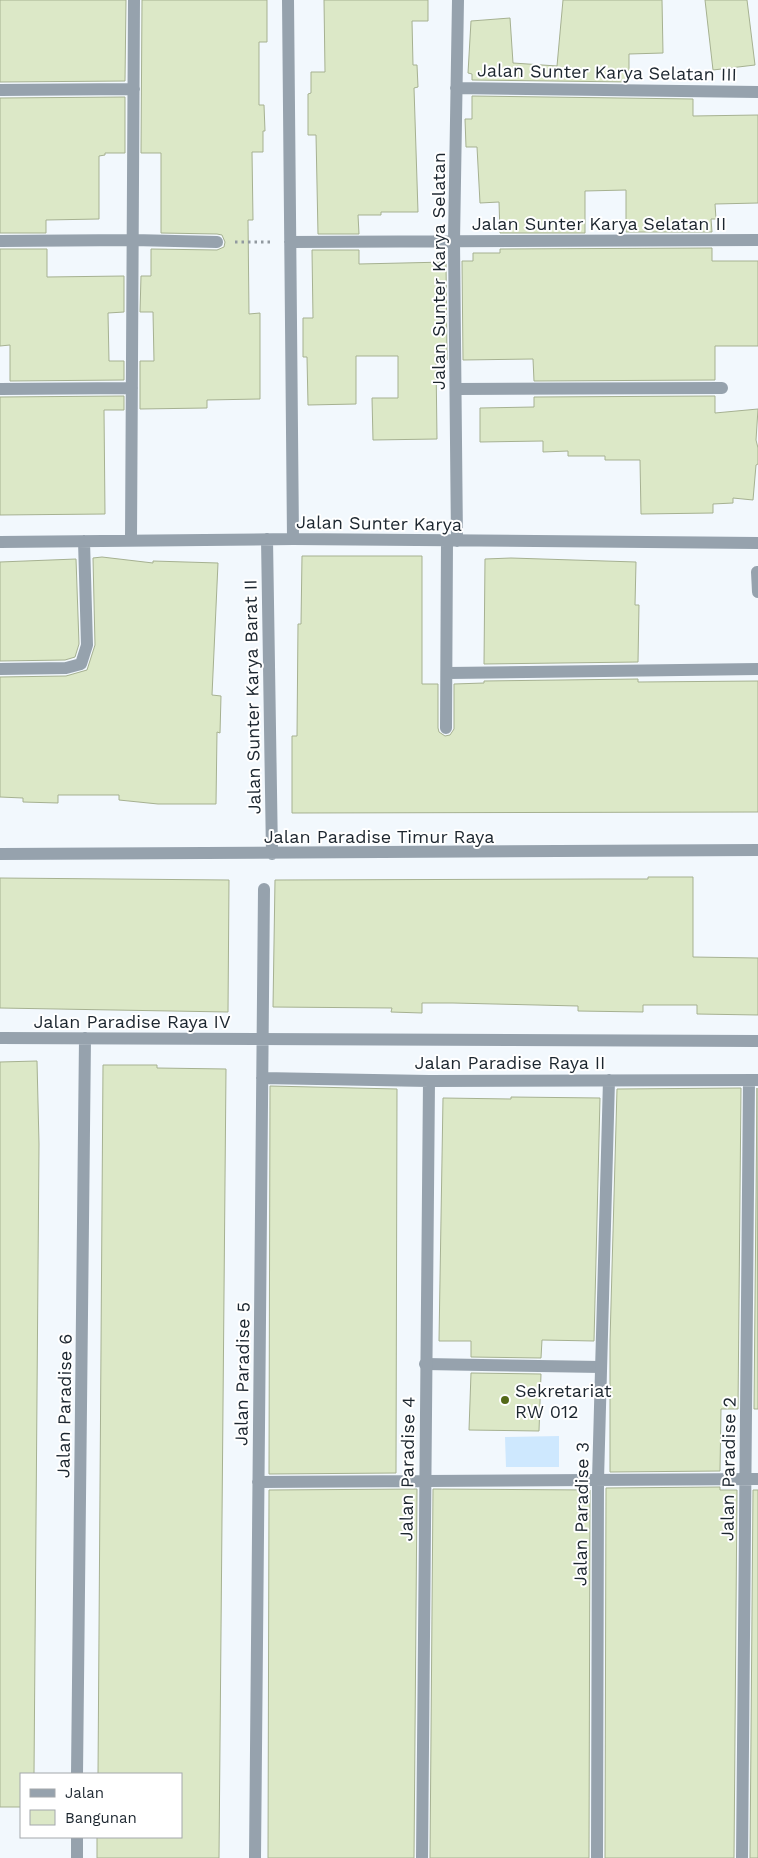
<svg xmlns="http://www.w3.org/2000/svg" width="758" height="1858" font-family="'Work Sans',sans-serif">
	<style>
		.green { fill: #cee8fe }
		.building { fill: #dce8c7; stroke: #a6b191 }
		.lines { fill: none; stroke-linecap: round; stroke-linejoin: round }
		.path { stroke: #9199a0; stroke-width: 3; stroke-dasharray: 2.5 4; stroke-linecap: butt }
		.service { stroke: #96a2ad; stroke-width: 12 }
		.minor { stroke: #96a2ad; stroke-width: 12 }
		.poi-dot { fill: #546918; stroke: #fff; stroke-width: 2 }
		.labels { text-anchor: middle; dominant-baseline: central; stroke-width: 4; stroke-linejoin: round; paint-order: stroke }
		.street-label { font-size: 18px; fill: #1c262f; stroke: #fff }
		.poi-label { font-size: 18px; fill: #1c262f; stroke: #fff; text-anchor: start }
	</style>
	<rect width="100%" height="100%" fill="#f2f8fd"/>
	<path class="green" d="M559 1436V1467H506L505 1437Z"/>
	<path class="building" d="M0 0H126L125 81 0 82Z
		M142 0H267V42H259V105H264L265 131H263V152H252L253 220H248L249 314 260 313V399L207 400V408L140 409V361H154L153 312H140L141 276H151V249L217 250 224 247 225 242 222 235 217 234 161 233V153H141Z
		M324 0H428V21H412L413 65H417L418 87 414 88 418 212H381V215H358L359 234H318L316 135H308V94L311 93V72H325Z
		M563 0H662L663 53 629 54V82L472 80V74L468 73 471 21 510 18 513 63 557 66Z
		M705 0H747L755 65 713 70Z
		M472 96 693 99V116L758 115V203L715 204 716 219H711L712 232H626V190L585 191V233H500L499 202 480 203 477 147H466L465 119H472Z
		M125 97V153H105V155L99 156V219L46 220V233H0V98Z
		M712 248V261H758V346H715V380L534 381 533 359 463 360 462 261H473V253H500V249Z
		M0 249H47V277L124 276V312L108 313 109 361H124V380L10 381V345L0 346Z
		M312 250H359V264L446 262 447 360 436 361 437 439 373 440 372 398H398V356H356V404L308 405 307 357H303V318H313Z
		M124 396V410H104L105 514 0 515V397Z
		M715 396V413L758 409 756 440 758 448V464L756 465 753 500 733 498V503L713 504V513L641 514 640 460H605V456H568V451L543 452V441L480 442V408L534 407V397Z
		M302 556H422V684H438V728L439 732 445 736 450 735 454 729V684L484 683V681L638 679V682L758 681V812L292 813V736H297L298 624H301Z
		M102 557 153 563V561L218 563 212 695 221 696 220 733 217 732 216 804H158L119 800V795H58V803L23 802V798L0 797V677L66 676 87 670 95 645 93 558Z
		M511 558 636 562 635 605H639L638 662 484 664 485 559Z
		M76 559 79 644 75 657 65 660 0 661V562Z
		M648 877H693V957L758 958V1015L697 1014V1005H643V1012L578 1011V1006L453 1003H422V1013L391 1012 392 1008 273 1007 275 880 601 879H648Z
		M0 878 229 880 228 1012 0 1008Z
		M37 1061 39 1144 34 1774H21V1807H0V1062Z
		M103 1065H157V1068L226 1069 219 1858H97V1837H181V1774H98Z
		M270 1086 397 1089 396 1473 269 1474Z
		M741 1088 738 1409H721L720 1471 610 1472V1341L617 1089Z
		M757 1088 758 1409H754Z
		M511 1097 600 1098 594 1341 542 1340 541 1358 471 1357V1341H439L443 1098 511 1099Z
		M471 1373 541 1374 539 1431 469 1430Z
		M720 1487V1490H737L734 1858H605L606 1488Z
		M417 1489 414 1858H268L269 1490Z
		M433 1489 590 1490 589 1858H430Z
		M753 1490H758V1858H750Z"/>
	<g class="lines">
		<path class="path" d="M235 242H272"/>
		<path class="service" d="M757 572 758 592
			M425 1364 601 1367"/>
		<path class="minor" d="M288 0 293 539
			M456 88 758 92
			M0 90 134 89
			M0 241 133 240 217 242
			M290 242 758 240
			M0 389 132 388
			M456 389 722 388
			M267 539 272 854
			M131 540 134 0
			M457 541 454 241 458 0
			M0 542 293 539 758 543
			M0 669 66 668 81 664 87 645 84 541
			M448 673 758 669
			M446 728 447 541
			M0 854 758 850
			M0 1038 758 1041
			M262 1078 429 1081 758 1080
			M258 1482 758 1479
			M77 1774 85 1038
			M77 1858V1837
			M255 1858 264 889
			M422 1858 429 1081
			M597 1858 598 1480 609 1080
			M742 1858 749 1080"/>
	</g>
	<circle class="poi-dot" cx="505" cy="1400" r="5"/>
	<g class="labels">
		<g class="street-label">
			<text transform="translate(607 72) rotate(1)">Jalan Sunter Karya Selatan III</text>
			<text x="599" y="223">Jalan Sunter Karya Selatan II</text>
			<text transform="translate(438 271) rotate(-90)">Jalan Sunter Karya Selatan</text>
			<text transform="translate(379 523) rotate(1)">Jalan Sunter Karya</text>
			<text transform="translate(252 697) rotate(-91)">Jalan Sunter Karya Barat II</text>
			<text x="379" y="836">Jalan Paradise Timur Raya</text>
			<text x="132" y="1021">Jalan Paradise Raya IV</text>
			<text x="510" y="1062">Jalan Paradise Raya II</text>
			<text transform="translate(242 1374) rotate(-89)">Jalan Paradise 5</text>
			<text transform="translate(64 1406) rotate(-89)">Jalan Paradise 6</text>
			<text transform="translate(407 1469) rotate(-89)">Jalan Paradise 4</text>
			<text transform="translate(728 1469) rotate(-89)">Jalan Paradise 2</text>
			<text transform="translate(581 1514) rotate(-89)">Jalan Paradise 3</text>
		</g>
		<g class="poi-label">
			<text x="515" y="1390">Sekretariat<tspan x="515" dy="21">RW 012</tspan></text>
		</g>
	</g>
	<rect x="20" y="1773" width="162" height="65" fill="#ffffff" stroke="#a4a8ac"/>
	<rect x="30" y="1789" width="25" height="8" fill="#96a2ad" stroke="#a4a8ac"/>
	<text x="65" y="1798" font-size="15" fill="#1c262f">Jalan</text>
	<rect x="30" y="1810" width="25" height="15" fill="#dce8c7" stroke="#a4a8ac"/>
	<text x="65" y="1823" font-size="15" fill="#1c262f">Bangunan</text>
</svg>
